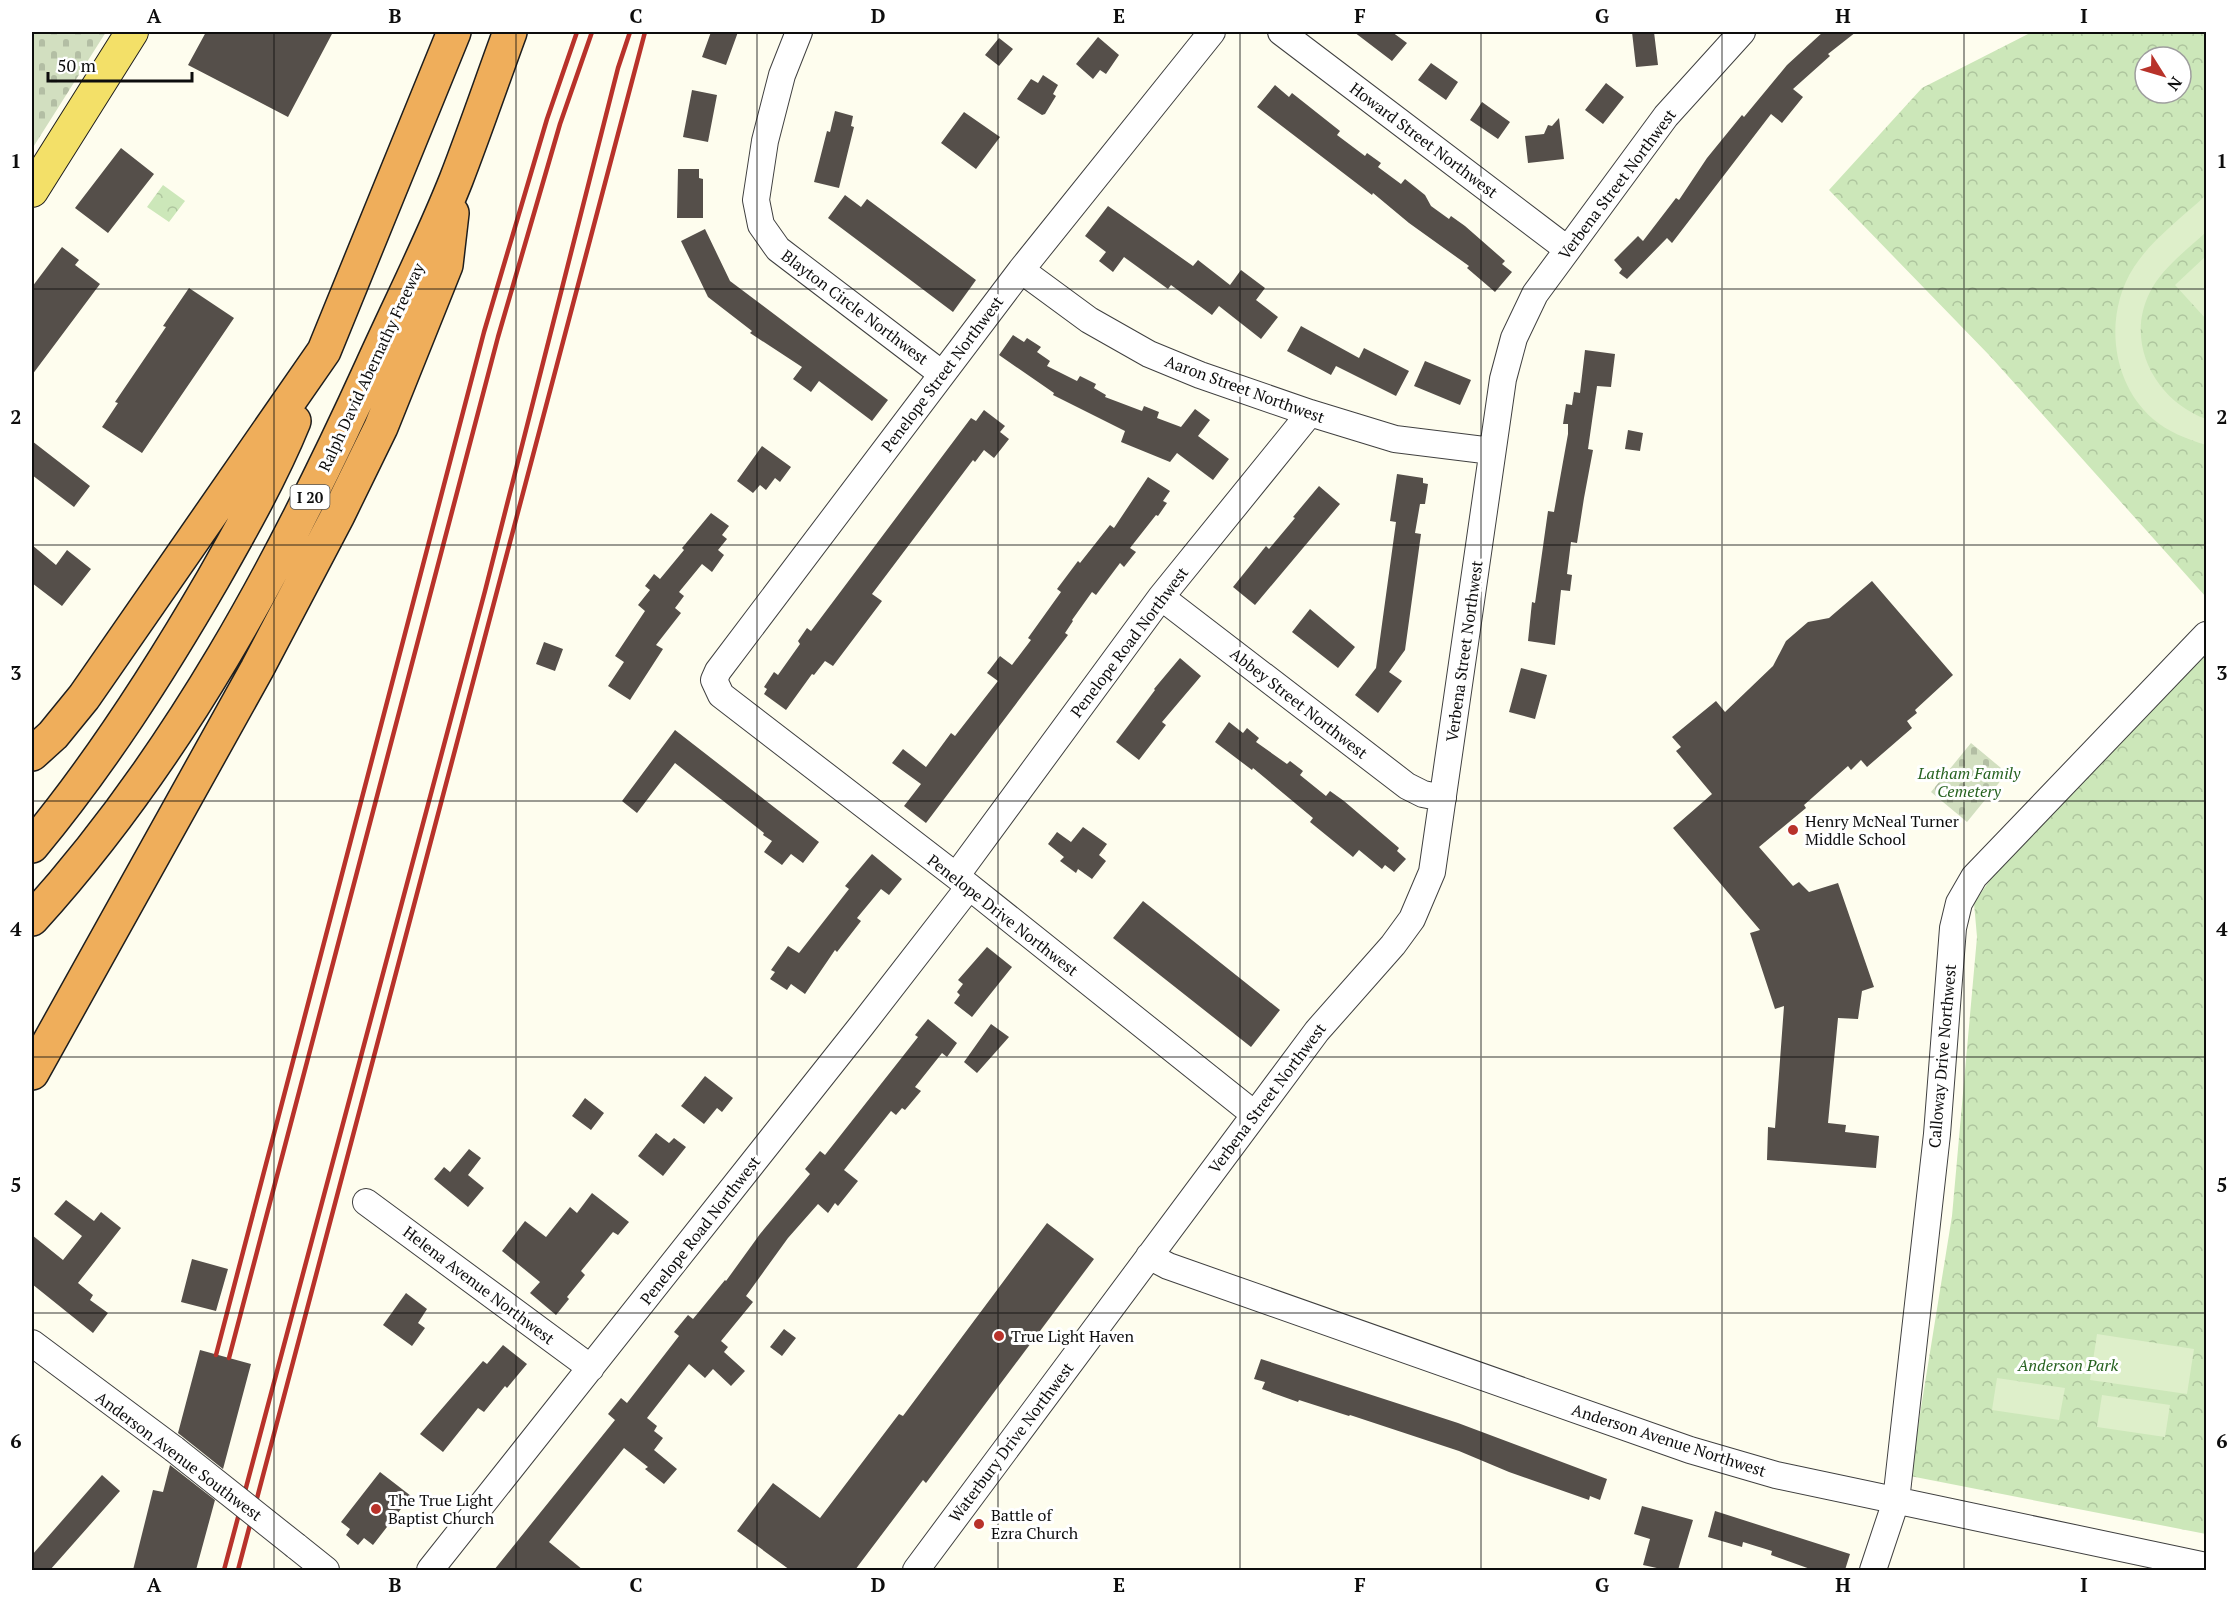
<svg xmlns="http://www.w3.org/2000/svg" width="2238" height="1602" font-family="'PT Serif',serif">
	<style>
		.cemetery { fill: url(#cemetery-stones) }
		.park { fill: url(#park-crowns); fill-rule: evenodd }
		.pitch { fill: #deefca }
		.building { fill: #554f4a }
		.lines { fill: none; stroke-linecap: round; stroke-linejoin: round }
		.minor-casing { stroke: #404040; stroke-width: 28 }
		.major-casing { stroke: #1e1e1e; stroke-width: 34 }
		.highway-casing { stroke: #1e1e1e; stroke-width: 36 }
		.minor { stroke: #fff; stroke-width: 26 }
		.major { stroke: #f3e068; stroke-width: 32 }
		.highway { stroke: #efae5b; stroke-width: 33 }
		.rail { stroke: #b8322a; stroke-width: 4.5 }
		.minor-bridge-casing { stroke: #404040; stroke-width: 28; stroke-linecap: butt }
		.minor-bridge { stroke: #fff; stroke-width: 26 }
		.grid { fill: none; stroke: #0d0d0d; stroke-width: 1.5; stroke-opacity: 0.55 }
		.poi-dot { fill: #b8322a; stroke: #fff; stroke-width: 2 }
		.labels { text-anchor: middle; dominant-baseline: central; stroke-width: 6; stroke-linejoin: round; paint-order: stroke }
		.shield { fill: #fff; stroke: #565656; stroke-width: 1.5 }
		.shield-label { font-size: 15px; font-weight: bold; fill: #0d0d0d }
		.street-label { font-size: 16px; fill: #0d0d0d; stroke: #fff }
		.park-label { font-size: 16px; font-style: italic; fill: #266220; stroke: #fff }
		.poi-label { font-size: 16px; fill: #0d0d0d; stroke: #fff; text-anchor: start }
		.neatline { fill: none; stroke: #0d0d0d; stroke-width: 2 }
		.grid-label { font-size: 20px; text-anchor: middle; font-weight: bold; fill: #0d0d0d }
	</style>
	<defs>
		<pattern id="cemetery-stones" width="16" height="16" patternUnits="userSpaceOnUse" patternTransform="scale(1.5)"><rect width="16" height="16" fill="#d2dfc0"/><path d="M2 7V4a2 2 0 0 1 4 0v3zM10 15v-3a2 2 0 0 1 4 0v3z" fill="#b3bea4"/></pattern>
		<pattern id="park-crowns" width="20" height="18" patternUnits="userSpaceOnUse" patternTransform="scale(1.5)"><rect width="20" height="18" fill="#cce7b9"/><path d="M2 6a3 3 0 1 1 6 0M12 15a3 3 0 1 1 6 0" fill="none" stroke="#aec59e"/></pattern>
	</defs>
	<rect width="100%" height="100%" fill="#fefdee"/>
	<path class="cemetery" d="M32 32H106L32 149Z
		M1971 743 2007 773 1967 822 1931 792Z"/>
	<path class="park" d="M2032 32H2206V597L1990 356 1829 190 1922 88ZM2145 57H2181V93H2145Z
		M163 185 185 201 169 222 147 207Z
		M2206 648V1534L1910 1476 1952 1216 1977 937 1974 903 1992 877Z"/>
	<path class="pitch" d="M2206 195V232C2187 250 2162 268 2150 292 2124 343 2156 401 2206 419V445C2187 439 2168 432 2153 419 2110 382 2104 313 2134 267 2152 239 2183 217 2206 195Z
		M2206 256V319L2175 285Z
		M2097 1334 2194 1349 2187 1394 2090 1380Z
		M1997 1378 2065 1388 2059 1420 1992 1410Z
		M2102 1395 2170 1405 2165 1437 2097 1427Z"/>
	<path class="building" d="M206 32H333L288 117 188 65Z
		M711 32H738L726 65 702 57Z
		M1354 32H1392L1407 43 1392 61Z
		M1632 32H1654L1658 65 1636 67Z
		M1823 32H1856L1828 54 1830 56 1793 89 1803 97 1782 123 1771 114 1672 243 1667 238 1627 279 1619 273 1622 269 1614 260 1638 236 1643 241 1676 198 1679 200 1707 158 1742 115 1744 117 1787 65Z
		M1098 37 1119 55 1106 74 1100 70 1093 79 1076 64Z
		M999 38 1013 49 999 66 985 55Z
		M1431 63 1458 82 1446 100 1418 80Z
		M1043 75 1058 85 1053 94 1056 96 1045 114 1042 115 1017 99 1031 79 1038 83Z
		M1606 83 1624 97 1603 124 1585 110Z
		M1275 85 1289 97 1292 93 1340 131 1337 135 1365 156 1367 153 1381 163 1378 167 1401 184 1405 179 1425 195 1431 206 1449 219 1451 216 1465 226 1505 261 1502 264 1512 272 1495 292 1467 268 1469 266 1409 223 1373 193 1372 195 1257 107Z
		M692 90 717 95 708 142 683 137Z
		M1482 102 1510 122 1498 139 1470 120Z
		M835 111 853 116 851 126 854 127 839 188 814 182 827 131 830 132Z
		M964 112 1000 137 976 169 941 143Z
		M1559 118 1564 159 1528 163 1525 136 1544 134 1548 125 1552 126Z
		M121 148 154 174 108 233 75 208Z
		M678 169H699V178L703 179V218H677Z
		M845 195 861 207 867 199 976 280 953 312 828 218Z
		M1108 206 1193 266 1198 260 1230 285 1241 270 1265 288 1256 300 1278 317 1261 339 1219 306 1212 315 1171 285 1168 289 1124 257 1113 272 1099 261 1106 252 1085 236Z
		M705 229 730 281 888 400 872 421 819 381 811 392 793 379 802 367 750 333 752 331 708 297 681 241Z
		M62 247 79 260 75 265 100 284 32 375V287Z
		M189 288 234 318 142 453 102 427 118 403 115 402 166 327 163 326Z
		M1301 326 1359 358 1364 348 1409 371 1396 396 1336 366 1331 375 1287 351Z
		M1013 335 1024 342 1027 338 1041 347 1037 352 1050 361 1047 366 1077 381 1080 376 1096 384 1094 388 1106 395 1105 397 1142 411 1144 406 1159 412 1157 418 1181 427 1195 409 1210 420 1198 436 1229 459 1213 480 1177 453 1170 462 1121 442 1125 431 1053 395 1054 393 999 355Z
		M1585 350 1615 354 1611 387 1597 386 1588 449 1593 450 1584 498 1577 543 1571 542 1567 574 1572 575 1570 591 1561 590 1555 645 1528 641 1532 602 1535 603 1548 511 1554 512 1568 434V424H1563L1566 404 1572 405 1574 392 1580 393Z
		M1425 361 1471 380 1460 405 1414 386Z
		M984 410 1005 426 1000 432 1009 439 994 458 984 450 975 462 973 460 872 594 882 601 833 666 825 661 814 675 812 674 786 710 764 694 767 689 764 687 774 672 778 675 800 644 798 641 807 628 811 631 971 418 976 421Z
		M1628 430 1643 433 1640 451 1625 449Z
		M32 441 90 486 74 507 32 475Z
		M762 446 791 467 780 482 775 478 766 490 760 485 753 493 737 481Z
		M1397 474 1423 478V483L1428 484 1425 504H1420L1415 533 1421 534 1405 650 1389 672 1402 681 1378 713 1355 695 1376 668 1396 522 1390 521Z
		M1148 477 1170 491 1163 501 1167 503 1158 516 1156 515 1130 548 1136 552 1124 567 1120 563 1096 595 1092 592 1072 620 1073 621 1065 633 1068 635 926 823 904 806 921 784 892 763 903 749 926 767 951 733 955 736 998 681 987 673 1000 656 1012 665 1031 640 1028 638 1061 592 1057 589 1078 561 1080 563 1110 525 1114 528Z
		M1319 486 1340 504 1255 605 1233 587 1266 546 1269 549 1295 518 1293 517Z
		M711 513 729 526 722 535 727 539 718 550 724 555 712 572 702 564 679 592 684 596 675 608 681 613 656 645 663 649 630 700 608 686 624 662 615 656 645 611 638 605 650 590 645 586 654 574 660 579 684 550 682 548Z
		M32 545 56 565 67 550 91 569 62 606 32 583Z
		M1872 581 1953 675 1915 710 1917 713 1907 721 1912 728 1867 767 1861 760 1851 770 1848 766 1804 805 1806 808 1759 847 1793 886 1799 882 1809 892 1838 883 1874 987 1862 991 1858 1019 1838 1018 1828 1123 1846 1125 1845 1132 1879 1136 1876 1168 1767 1160 1768 1127 1775 1128 1784 1006 1775 1009 1750 933 1760 930 1673 828 1712 794 1676 751 1681 747 1672 737 1716 701 1725 712 1773 666 1786 641 1808 622 1829 618Z
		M1310 609 1355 647 1338 668 1292 632Z
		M544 642 563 649 555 671 536 664Z
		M1180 658 1201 676 1162 722 1166 725 1139 760 1116 742 1155 690 1154 689Z
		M1521 668 1547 675 1535 719 1509 712Z
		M1229 722 1243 733 1247 728 1259 738 1256 742 1287 764 1290 761 1303 771 1300 775 1326 796 1330 791 1344 801 1399 848 1397 851 1406 859 1394 872 1385 865 1382 869 1359 850 1353 857 1310 822 1313 818 1253 768 1252 770 1215 742Z
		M675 730 819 842 803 863 791 854 782 865 764 852 772 841 763 835 764 833 675 763 637 813 622 801Z
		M1083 827 1107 844 1099 855 1106 861 1092 879 1078 869 1076 873 1060 861 1064 857 1048 844 1057 832 1071 842Z
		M872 854 902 879 889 895 881 889 857 918 861 921 837 952 835 950 805 994 791 984 787 990 770 979 775 972 771 970 788 946 799 953 849 889 845 886Z
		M1143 901 1280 1010 1251 1047 1113 938Z
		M987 947 1012 967 972 1017 954 1003 960 995 957 992 963 984 958 980Z
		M928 1019 957 1043 947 1057 942 1053 915 1087 921 1091 905 1110 902 1108 896 1115 891 1111 844 1170 858 1181 838 1206 835 1203 828 1213 818 1204 788 1238 746 1296 753 1302 721 1341 728 1347 724 1352 745 1371 731 1386 713 1369 705 1378 689 1364 647 1418 657 1426 654 1431 663 1438 654 1450 677 1469 664 1484 645 1469 648 1467 624 1448 549 1542 583 1570H494L615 1420 608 1414 621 1398 627 1403 679 1336 674 1332 688 1315 693 1319 725 1280 726 1281 760 1234 810 1174 805 1169 820 1151 825 1155 918 1037 915 1035Z
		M991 1024 1009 1037 977 1073 964 1062Z
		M705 1076 733 1098 722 1112 717 1108 704 1124 681 1106Z
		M585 1098 604 1113 591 1130 572 1116Z
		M656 1133 669 1143 674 1138 686 1147 663 1176 638 1156Z
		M469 1149 481 1158 468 1175 484 1188 468 1207 434 1179 444 1167 450 1172Z
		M592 1193 629 1222 618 1235 613 1232 581 1271 585 1275 567 1297 569 1299 556 1315 530 1293 540 1282 502 1251 525 1221 546 1237 570 1207 577 1213Z
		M66 1200 94 1221 101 1212 121 1228 78 1283 93 1295 90 1300 108 1313 93 1333 32 1284V1235L63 1260 82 1236 54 1214Z
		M1047 1223 1094 1259 926 1483 923 1480 855 1570H790L737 1531 773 1483 820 1518 899 1414 903 1416Z
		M192 1259 228 1269 216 1311 181 1302Z
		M406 1293 427 1309 418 1323 425 1328 412 1346 383 1325Z
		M784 1329 796 1338 782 1356 770 1347Z
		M503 1345 527 1364 507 1388 505 1386 484 1412 478 1408 443 1452 420 1434 483 1361 487 1364Z
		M200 1350 251 1364 223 1469 178 1433Z
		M1261 1359 1458 1423 1607 1479 1600 1500 1590 1496 1589 1500 1509 1472 1459 1451 1350 1415 1349 1416 1299 1400 1298 1402 1262 1389 1265 1382 1254 1379Z
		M170 1465 215 1500 196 1570H133L153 1490 163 1492Z
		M380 1472 411 1496 373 1545 364 1538 358 1545 346 1535 350 1529 341 1522Z
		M102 1475 120 1491 50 1570H32V1555Z
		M1642 1506 1693 1520 1678 1570H1666L1643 1565 1650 1539 1634 1534Z
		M1715 1511 1850 1554 1845 1570H1813L1771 1555 1772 1551 1743 1542 1742 1547 1708 1537Z"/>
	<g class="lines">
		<defs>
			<path id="minor" d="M799 32 782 75 765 141 756 200 761 225 778 249 942 374
				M1212 32 1021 270 718 671 714 680 721 695 956 876 1254 1114
				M1281 32 1567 249
				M1021 270 1089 320 1149 354 1200 375 1310 413 1395 439 1492 451
				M1161 597 1407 786 1423 794 1443 798
				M956 876 1161 597 1310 413
				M366 1202 591 1368
				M1149 1256 1168 1266 1690 1450 1776 1475 2206 1566
				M32 1343 174 1449
				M296 1546 326 1570
				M430 1570 862 1025 969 887
				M916 1570 1317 1031 1393 945 1412 919 1432 872 1503 379 1514 338 1535 294 1666 116 1742 32
				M1873 1570 1896 1501 1937 1134 1953 928 1959 903 1974 877 2206 635"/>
			<path id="major" d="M32 191 132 32"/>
			<path id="highway" d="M32 754 53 735 84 697 324 351 454 32
				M32 846C101 763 159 672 213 579 242 528 272 475 294 421
				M32 919C179 757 282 564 372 366 400 304 431 243 456 180 475 131 492 81 510 32
				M32 1073 257 669 338 515 381 427 446 265 452 213"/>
		</defs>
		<use href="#minor" class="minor-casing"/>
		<use href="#major" class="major-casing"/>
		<use href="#highway" class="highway-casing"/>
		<use href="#minor" class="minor"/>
		<use href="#major" class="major"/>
		<use href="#highway" class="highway"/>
		<path class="rail" d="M216 1355 484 332 547 119 577 32
			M229 1358 498 337 560 124 592 32
			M224 1570 485 591 618 68 630 32
			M238 1570 645 32"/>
		<defs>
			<path id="minor-bridge" d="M174 1449 296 1546"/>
		</defs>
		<use href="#minor-bridge" class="minor-bridge-casing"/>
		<use href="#minor-bridge" class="minor-bridge"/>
	</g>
	<path class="grid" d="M274 32V1570M516 32V1570M757 32V1570M998 32V1570M1240 32V1570M1481 32V1570M1722 32V1570M1964 32V1570M32 289H2206M32 545H2206M32 801H2206M32 1057H2206M32 1313H2206"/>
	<g class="poi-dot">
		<circle cx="1793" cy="830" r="6"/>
		<circle cx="999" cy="1336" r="6"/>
		<circle cx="376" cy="1509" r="6"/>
		<circle cx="979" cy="1524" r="6"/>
	</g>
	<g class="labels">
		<rect class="shield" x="290.5" y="485" width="39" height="24" rx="4.5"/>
		<g class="shield-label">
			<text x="310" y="497">I 20</text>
		</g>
		<g class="street-label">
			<text transform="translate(1424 140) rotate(37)">Howard Street Northwest</text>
			<text transform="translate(1617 184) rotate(-53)">Verbena Street Northwest</text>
			<text transform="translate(855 307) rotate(37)">Blayton Circle Northwest</text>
			<text transform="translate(371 367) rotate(-65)">Ralph David Abernathy Freeway</text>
			<text transform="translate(942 374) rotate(-53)">Penelope Street Northwest</text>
			<text transform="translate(1245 389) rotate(20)">Aaron Street Northwest</text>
			<text transform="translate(1129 642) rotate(-53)">Penelope Road Northwest</text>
			<text transform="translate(1464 651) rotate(-82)">Verbena Street Northwest</text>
			<text transform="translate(1299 703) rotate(38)">Abbey Street Northwest</text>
			<text transform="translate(1003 915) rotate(38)">Penelope Drive Northwest</text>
			<text transform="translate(1942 1056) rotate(-85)">Calloway Drive Northwest</text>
			<text transform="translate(1267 1098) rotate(-53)">Verbena Street Northwest</text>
			<text transform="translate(700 1230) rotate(-52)">Penelope Road Northwest</text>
			<text transform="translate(479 1285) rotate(37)">Helena Avenue Northwest</text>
			<text transform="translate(1669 1440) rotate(18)">Anderson Avenue Northwest</text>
			<text transform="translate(1011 1442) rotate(-53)">Waterbury Drive Northwest</text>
			<text transform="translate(179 1456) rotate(37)">Anderson Avenue Southwest</text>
		</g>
		<g class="park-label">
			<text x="1969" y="773">Latham Family<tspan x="1969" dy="18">Cemetery</tspan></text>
			<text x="2068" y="1365">Anderson Park</text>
		</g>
		<g class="poi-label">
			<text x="1805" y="821">Henry McNeal Turner<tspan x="1805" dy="18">Middle School</tspan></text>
			<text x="1011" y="1336">True Light Haven</text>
			<text x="388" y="1500">The True Light<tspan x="388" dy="18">Baptist Church</tspan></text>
			<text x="991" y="1515">Battle of<tspan x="991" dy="18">Ezra Church</tspan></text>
		</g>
	</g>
	<rect width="2238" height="1602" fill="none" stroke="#ffffff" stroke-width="66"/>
	<g transform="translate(2163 75) rotate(127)"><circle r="28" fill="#ffffff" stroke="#9e9e9e" stroke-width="1.5"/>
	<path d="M0-4.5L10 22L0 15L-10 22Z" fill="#b8322a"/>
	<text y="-9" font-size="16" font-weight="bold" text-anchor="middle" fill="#0d0d0d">N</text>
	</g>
	<path d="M48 72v9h144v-9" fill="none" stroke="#0d0d0d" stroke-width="3"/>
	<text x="57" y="72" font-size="18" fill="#0d0d0d" stroke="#ffffff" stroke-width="4.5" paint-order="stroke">50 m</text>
	<rect x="33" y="33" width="2172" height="1536" class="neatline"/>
	<g class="grid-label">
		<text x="154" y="23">A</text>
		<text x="395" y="23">B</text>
		<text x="636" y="23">C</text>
		<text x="878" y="23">D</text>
		<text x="1119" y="23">E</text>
		<text x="1360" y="23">F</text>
		<text x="1602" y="23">G</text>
		<text x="1843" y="23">H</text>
		<text x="2084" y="23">I</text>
		<text x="16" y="168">1</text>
		<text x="2222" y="168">1</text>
		<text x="16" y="424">2</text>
		<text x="2222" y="424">2</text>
		<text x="16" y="680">3</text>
		<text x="2222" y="680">3</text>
		<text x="16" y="936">4</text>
		<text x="2222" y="936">4</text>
		<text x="16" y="1192">5</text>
		<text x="2222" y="1192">5</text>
		<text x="16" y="1448">6</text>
		<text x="2222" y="1448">6</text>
		<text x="154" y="1592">A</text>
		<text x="395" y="1592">B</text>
		<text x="636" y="1592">C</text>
		<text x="878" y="1592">D</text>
		<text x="1119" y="1592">E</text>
		<text x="1360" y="1592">F</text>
		<text x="1602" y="1592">G</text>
		<text x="1843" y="1592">H</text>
		<text x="2084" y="1592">I</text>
	</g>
</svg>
